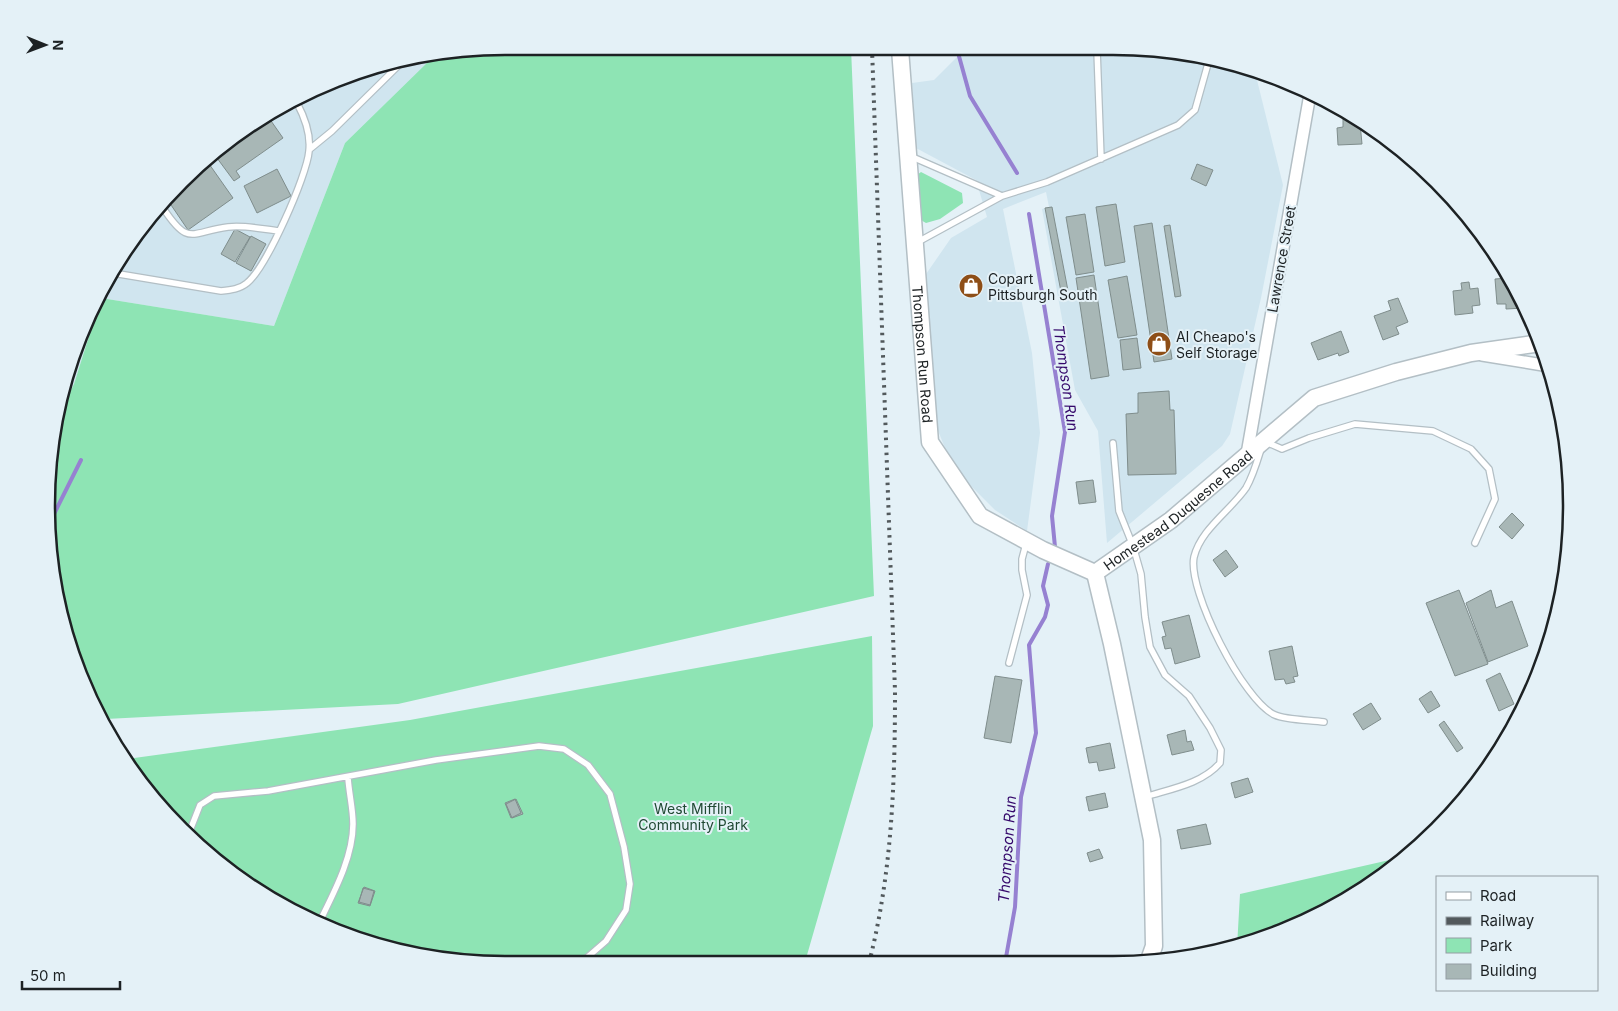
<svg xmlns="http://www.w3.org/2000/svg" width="1618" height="1011" font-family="Inter,sans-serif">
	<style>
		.built { fill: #d0e5ef }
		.green { fill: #8ee4b4 }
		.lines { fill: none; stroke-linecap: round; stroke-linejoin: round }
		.stream { stroke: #9681d1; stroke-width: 4 }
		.building { fill: #a8b7b6; stroke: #7f8d8c }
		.lane-casing { stroke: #b3bfc5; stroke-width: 8 }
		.street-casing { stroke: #b3bfc5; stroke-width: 14 }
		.secondary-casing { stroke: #b3bfc5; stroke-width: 19 }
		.lane { stroke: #fff; stroke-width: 5.5 }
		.street { stroke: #fff; stroke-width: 11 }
		.secondary { stroke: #fff; stroke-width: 16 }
		.rail { stroke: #52595c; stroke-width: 4; stroke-dasharray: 2.5 5; stroke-linecap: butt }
		.labels { text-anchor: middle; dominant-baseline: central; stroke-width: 4; stroke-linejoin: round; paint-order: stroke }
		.street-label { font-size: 14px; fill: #1d2224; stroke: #e4f1f7 }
		.poi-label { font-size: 14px; fill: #1d2224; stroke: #e4f1f7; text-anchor: start }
		.park-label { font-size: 14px; fill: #204933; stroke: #e4f1f7 }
		.water-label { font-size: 15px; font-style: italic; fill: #35086b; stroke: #e4f1f7 }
		.rim { fill: none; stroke: #1d2224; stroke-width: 2.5 }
	</style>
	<rect width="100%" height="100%" fill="#e4f1f7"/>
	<path class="built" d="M965 49 1172 50 1255 72 1283 185 1261 298 1230 434 1222 446 1107 543 1098 431 1075 390 1042 209 1049 207 1046 192 1003 209 1032 353 1040 433 1027 531 995 510 958 473 947 453 935 423 924 277 951 238 987 217 976 180 916 148 912 83 934 80Z
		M432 58 345 143 274 326 101 298 74 384 62 408 71 358 124 250 226 141 358 71Z"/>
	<path class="green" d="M506 46 851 48 874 596 398 704 106 719 71 653 46 505 62 408 74 384 101 298 274 326 345 143 432 58Z
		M921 172 962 193 963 203 940 219 926 223 919 219 913 178Z
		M872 636 873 726 805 962 446 961 330 930 226 870 141 785 127 759 410 720Z
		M1407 856 1342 903 1237 947 1240 894Z"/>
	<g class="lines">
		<path class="stream" d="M957 49 970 96 1017 173
			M1029 214 1065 432 1052 516 1055 547
			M49 524 81 460
			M1005 963 1015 907 1021 797 1036 733 1029 645 1045 617 1048 605 1043 586 1048 564"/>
	</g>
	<path class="building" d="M269 118 283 138 236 171 240 177 234 181 214 154 226 141 247 130 250 133Z
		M1343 119H1353L1360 123 1362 144 1338 145 1337 128 1343 127Z
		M207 161 233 198 188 230 169 202Z
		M1197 164 1213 170 1206 186 1191 179Z
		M277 169 291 196 257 213 244 186Z
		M1116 204 1125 262 1105 266 1096 207Z
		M1052 207 1069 296 1062 297 1045 208Z
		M1085 214 1094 272 1076 275 1066 217Z
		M1152 223 1172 359 1154 362 1134 226Z
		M1170 225 1181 296 1175 297 1164 226Z
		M235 229 250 237 235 262 221 254Z
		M251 236 266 244 251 271 236 263Z
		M1094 275 1109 376 1091 379 1076 278Z
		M1127 276 1137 335 1118 338 1108 280Z
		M1508 278V286L1514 285 1524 308 1506 309V304H1497L1495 279Z
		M1469 282 1470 289 1478 288 1480 305 1472 306 1473 313 1455 315 1453 291 1462 290 1461 283Z
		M1398 298 1408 322 1396 327 1399 334 1383 340 1374 316 1391 310 1388 301Z
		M1341 331 1349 352 1339 356 1338 353 1318 360 1311 343Z
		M1137 338 1141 368 1123 370 1120 340Z
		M1169 391 1170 410H1174L1176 474 1128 475 1126 414 1138 413V393Z
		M1093 480 1096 502 1079 504 1076 482Z
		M1512 513 1524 525 1512 539 1499 527Z
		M1226 550 1238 567 1225 577 1213 560Z
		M1459 590 1488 664 1455 676 1426 603Z
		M1491 590 1496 608 1512 601 1528 646 1488 662 1466 603Z
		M1189 615 1200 657 1175 664 1171 648 1165 649 1162 637 1166 636 1162 622Z
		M1292 646 1298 676 1293 677 1295 682 1286 684 1284 679 1275 680 1269 651Z
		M1500 673 1514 704 1499 711 1486 680Z
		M995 676 1022 680 1011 743 984 738Z
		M1431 691 1440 706 1428 713 1419 699Z
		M1371 703 1381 719 1363 730 1353 714Z
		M1444 721 1463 748 1457 752 1439 725Z
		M1185 730 1187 742 1191 741 1194 750 1172 755 1167 735Z
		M1110 743 1115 768 1099 771 1097 762 1089 763 1086 748Z
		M1248 778 1253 792 1235 798 1231 783Z
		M1105 793 1108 807 1089 811 1086 797Z
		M515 799 521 813 511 818 505 803Z
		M516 799 523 814 512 818 506 804Z
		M1206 824 1211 844 1181 849 1177 830Z
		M1099 849 1103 858 1090 862 1087 853Z
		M364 887 375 891 370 906 358 903Z
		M363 888 374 891 370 905 359 902Z"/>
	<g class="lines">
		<defs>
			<path id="lane" d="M1097 50 1101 159
				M310 149 332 131 400 64
				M910 156 1002 196 916 243
				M1002 196 1047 182 1178 125 1195 110 1209 60
				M163 208C189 247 190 232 228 227 245 225 262 229 279 231
				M113 273 221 291C231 290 240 289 247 283 266 268 307 176 309 151 311 134 305 118 297 103
				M1266 442 1282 449 1309 438 1355 424 1433 431 1471 449 1489 469 1495 499 1475 543
				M1113 443 1119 511 1133 546 1141 574 1145 617 1150 647 1165 675 1189 696 1210 728 1221 750 1220 763C1202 784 1170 789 1145 797
				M1261 449C1257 462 1253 476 1246 488 1230 511 1201 529 1194 557 1187 590 1244 702 1275 715 1286 720 1311 720 1324 722
				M1009 663 1027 595 1022 570V559L1026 544
				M189 833 200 805 214 796 268 791 436 760 539 746 564 749 588 765 610 794 624 847 630 884 626 910 606 941 583 961
				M319 923C333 894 353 858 353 824 353 809 349 793 348 778"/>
			<path id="street" d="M1482 355 1549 366
				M1247 454 1310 94"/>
			<g id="secondary">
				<path id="s1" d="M900 49 930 442 980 516 1043 550 1095 573"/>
				<path id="s2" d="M1095 573 1171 520 1314 398 1396 372 1471 353 1541 343"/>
				<path d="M1095 573 1112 644 1152 840 1154 946 1148 963"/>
			</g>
		</defs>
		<use href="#lane" class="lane-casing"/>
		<use href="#street" class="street-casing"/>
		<use href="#secondary" class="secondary-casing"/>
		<use href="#lane" class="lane"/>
		<use href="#street" class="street"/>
		<use href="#secondary" class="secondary"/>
		<path class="rail" d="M869 963C892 873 895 783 895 691L872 48"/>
	</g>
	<defs>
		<symbol id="shop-disc" viewBox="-11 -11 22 22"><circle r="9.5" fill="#8e4e17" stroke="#e4f1f7"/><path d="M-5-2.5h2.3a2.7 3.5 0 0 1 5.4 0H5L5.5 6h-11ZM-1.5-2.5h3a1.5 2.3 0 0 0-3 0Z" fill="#fff"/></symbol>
	</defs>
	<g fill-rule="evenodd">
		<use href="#shop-disc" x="957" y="272" width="28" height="28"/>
		<use href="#shop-disc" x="1145" y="330" width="28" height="28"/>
	</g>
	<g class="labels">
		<g class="street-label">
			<text transform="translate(1281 259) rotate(-80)">Lawrence Street</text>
			<text stroke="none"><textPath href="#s1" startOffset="306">Thompson Run Road</textPath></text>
			<text stroke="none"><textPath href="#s2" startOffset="104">Homestead Duquesne Road</textPath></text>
		</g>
		<g class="poi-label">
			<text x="988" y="278">Copart<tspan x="988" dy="16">Pittsburgh South</tspan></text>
			<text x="1176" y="336">Al Cheapo's<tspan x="1176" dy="16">Self Storage</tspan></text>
		</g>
		<g class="park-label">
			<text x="693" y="808">West Mifflin<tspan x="693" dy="16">Community Park</tspan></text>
		</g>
		<g class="water-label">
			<text transform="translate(1066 378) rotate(82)">Thompson Run</text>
			<text transform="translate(1007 849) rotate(-86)">Thompson Run</text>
		</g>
	</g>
	<path d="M0 0H1618V1011H0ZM505 55H1113A450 450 0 0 1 1563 505V506A450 450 0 0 1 1113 956H505A450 450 0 0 1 55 506V505A450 450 0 0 1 505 55Z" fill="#e4f1f7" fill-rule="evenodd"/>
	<path class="rim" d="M505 55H1113A450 450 0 0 1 1563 505V506A450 450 0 0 1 1113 956H505A450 450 0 0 1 55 506V505A450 450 0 0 1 505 55Z"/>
	<rect x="1436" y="876" width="162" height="115" fill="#e4f1f7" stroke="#949ea3"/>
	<rect x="1446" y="892" width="25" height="8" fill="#ffffff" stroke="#949ea3"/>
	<text x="1480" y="901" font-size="15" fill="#1d2224">Road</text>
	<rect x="1446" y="917" width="25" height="8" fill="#52595c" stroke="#949ea3"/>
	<text x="1480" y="926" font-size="15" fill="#1d2224">Railway</text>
	<rect x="1446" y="938" width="25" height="15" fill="#8ee4b4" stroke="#949ea3"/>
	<text x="1480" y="951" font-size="15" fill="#1d2224">Park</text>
	<rect x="1446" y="964" width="25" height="15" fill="#a8b7b6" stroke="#949ea3"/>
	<text x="1480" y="976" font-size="15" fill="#1d2224">Building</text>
	<g transform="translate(45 45) rotate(91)" stroke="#e4f1f7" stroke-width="4" paint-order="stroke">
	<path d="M0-4L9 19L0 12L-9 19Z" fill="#1d2224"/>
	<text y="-8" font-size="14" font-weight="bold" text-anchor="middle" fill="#1d2224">N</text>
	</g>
	<path d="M22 981v8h98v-8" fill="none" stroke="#1d2224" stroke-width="2.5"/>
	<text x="30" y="981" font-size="15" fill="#1d2224" stroke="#e4f1f7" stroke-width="4" paint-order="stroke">50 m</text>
</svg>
